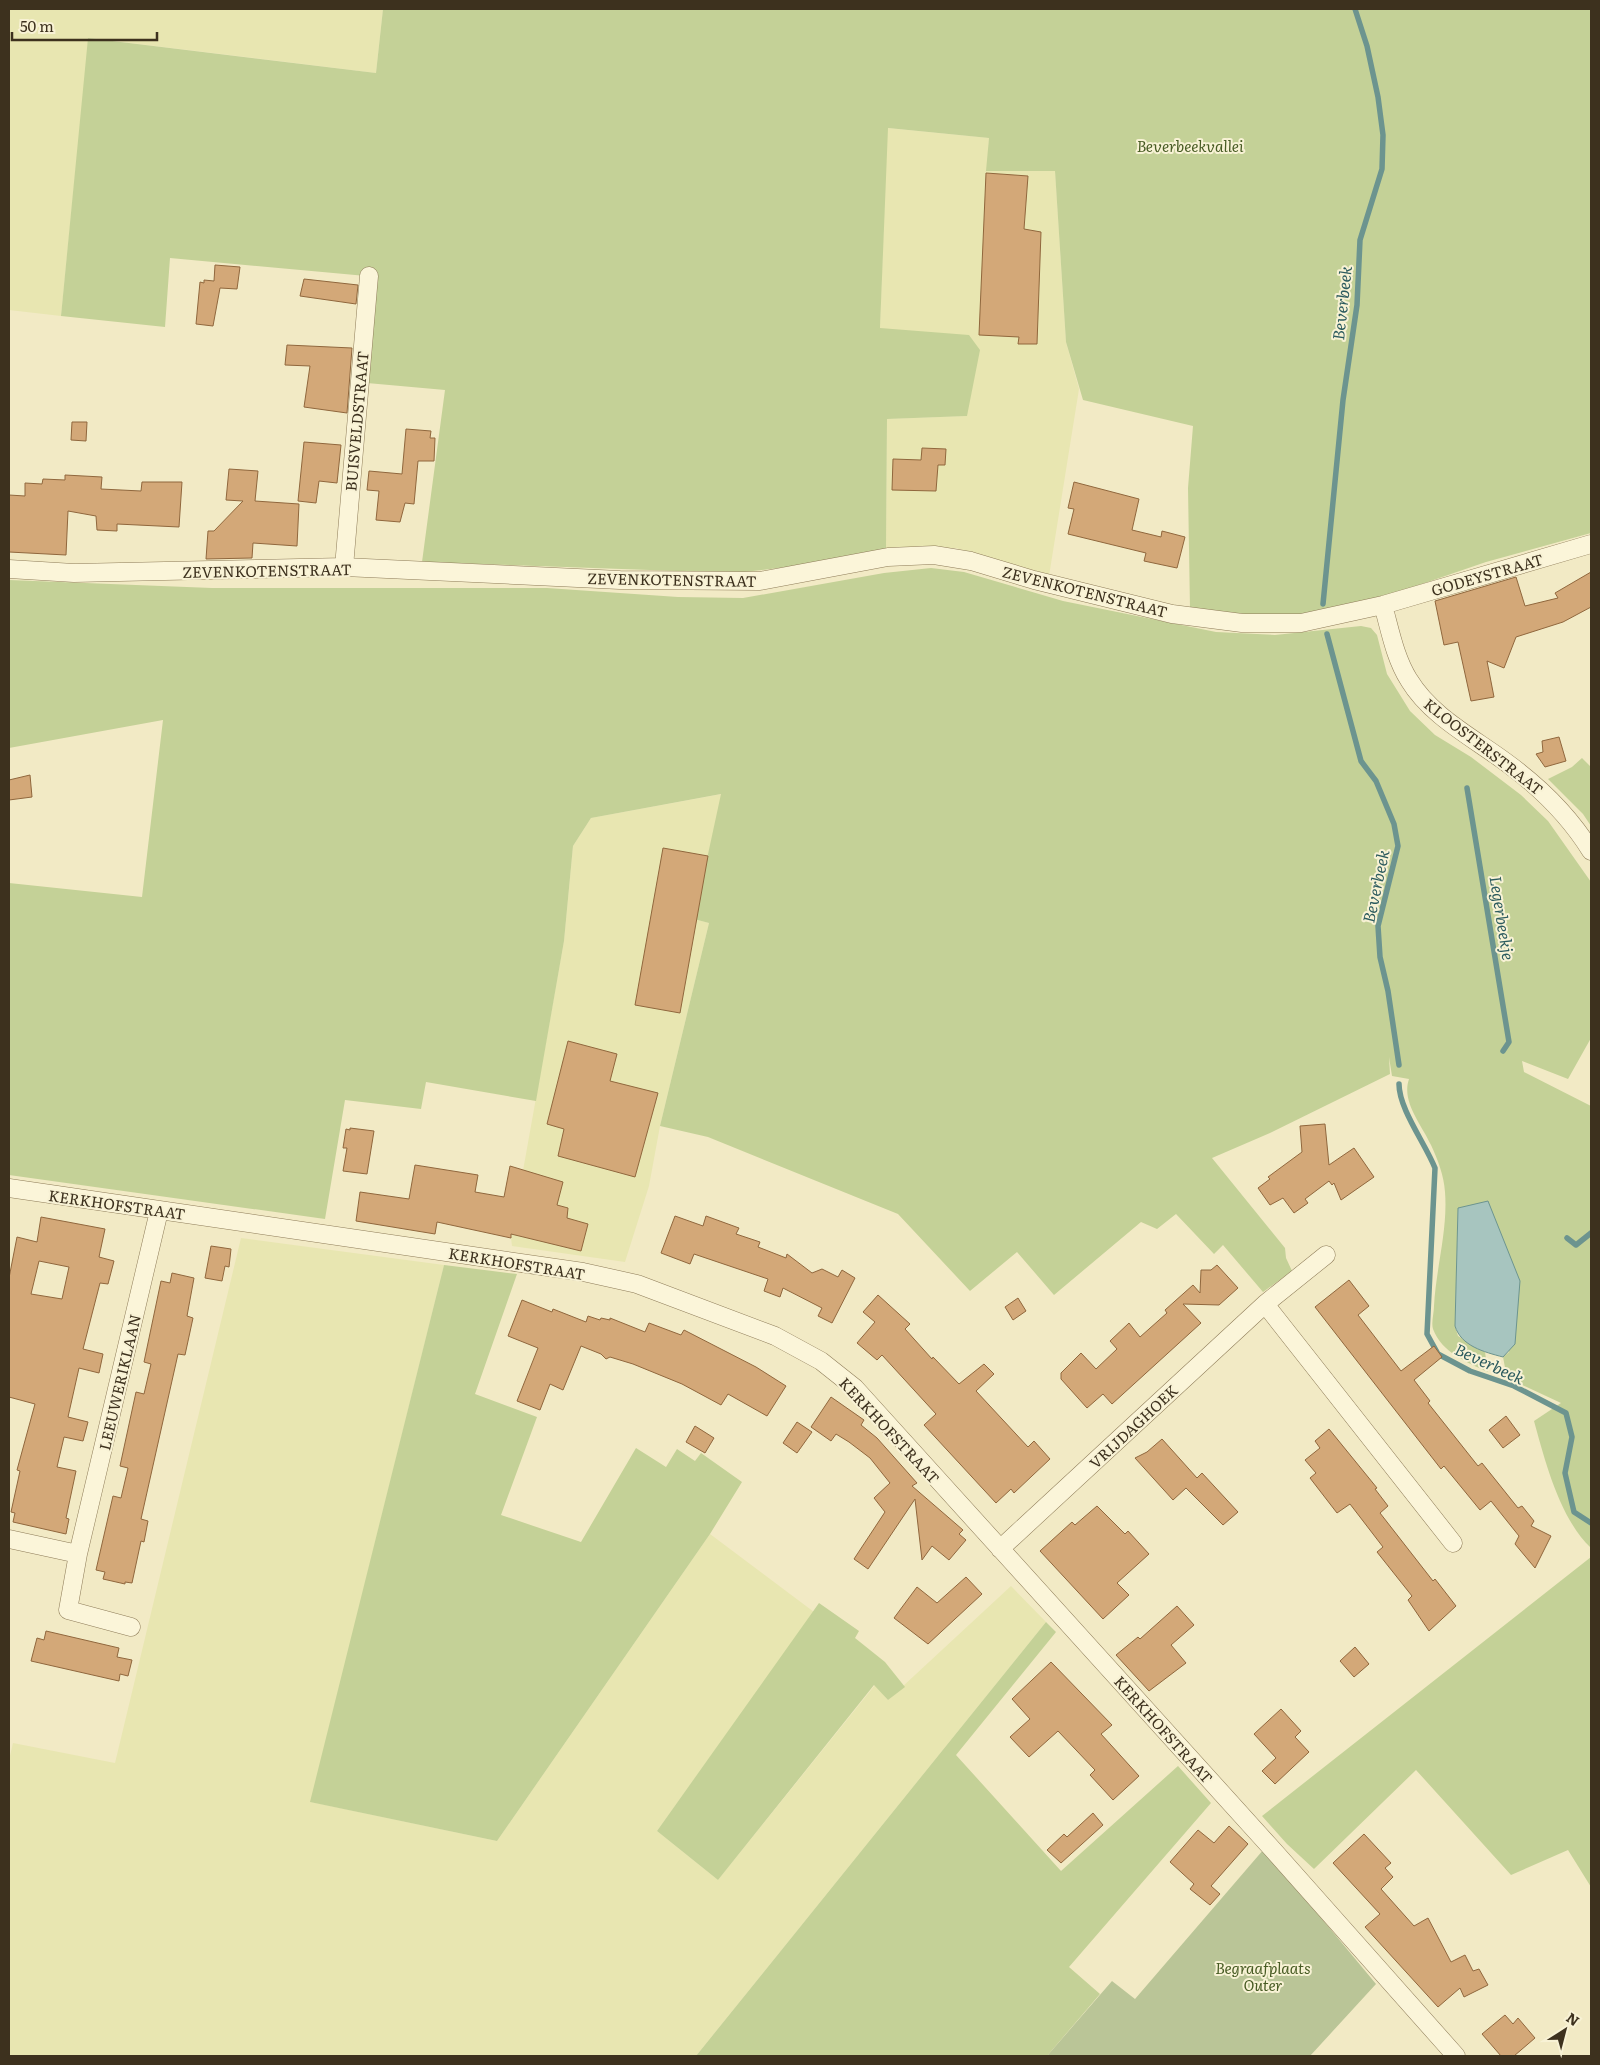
<svg xmlns="http://www.w3.org/2000/svg" width="1600" height="2065" font-family="Literata,serif">
	<style>
		.farmland { fill: #e8e6b1 }
		.green { fill: #c4d197 }
		.cemetery { fill: #bac597 }
		.water { fill: #a7c5bf; stroke: #6c948f }
		.lines { fill: none; stroke-linecap: round; stroke-linejoin: round }
		.stream { stroke: #6c948f; stroke-width: 5.5 }
		.building { fill: #d3a878; stroke: #90673d; fill-rule: evenodd }
		.street-casing { stroke: #8e7c59; stroke-width: 19 }
		.street { stroke: #fbf5d9; stroke-width: 18 }
		.labels { text-anchor: middle; dominant-baseline: central; stroke-width: 4; stroke-linejoin: round; paint-order: stroke }
		.park-label { font-size: 15px; font-style: italic; fill: #475b23; stroke: #f8f2d5 }
		.street-label { font-size: 15px; fill: #3d311e; stroke: #f8f2d5 }
		.water-label { font-size: 16px; font-style: italic; fill: #2c5b5e; stroke: #f8f2d5 }
	</style>
	<rect width="100%" height="100%" fill="#f2eac5"/>
	<path class="farmland" d="M9 9H383L376 73 89 38 61 316 9 310Z
		M887 128 989 138 987 171 1055 170 1066 342 1079 389 1049 576 956 548 886 550 887 419 967 416 880 328Z
		M722 794 694 919 709 923 660 1126 649 1186 625 1262 512 1246 511 1238 564 941 573 846 591 818Z
		M241 1238 444 1265 311 1802 497 1841 710 1534 814 1612 657 1831 718 1880 875 1685 888 1700 1011 1586 1046 1622 696 2056H9V1760L13 1743 115 1763Z"/>
	<path class="green" d="M383 9H1591V533L1486 562 1349 609 1304 616 1245 614 1190 609 1188 488 1193 426 1083 400 1066 342 1055 171H986L989 138 888 128 880 328 969 335 980 350 967 416 887 419 886 550 787 567 735 573 422 562 445 390 367 383 377 277 170 258 165 327 61 316 88 38 376 73Z
		M931 568 964 572 1063 601 1216 632 1275 635 1361 626 1371 628 1377 635 1387 674 1410 711 1435 735 1471 757 1521 795 1548 821 1591 882V1038L1568 1079 1522 1061 1524 1072 1591 1106V1548C1560 1519 1545 1461 1534 1421L1561 1403 1507 1378 1503 1357 1509 1352 1458 1208 1455 1326 1458 1336 1485 1352 1488 1372C1467 1362 1442 1353 1433 1329 1431 1323 1434 1313 1434 1306 1436 1268 1448 1230 1445 1192 1444 1176 1438 1160 1431 1145 1422 1125 1401 1102 1409 1079L1392 1076 1389 1057 1390 1074 1270 1133 1212 1158 1285 1248 1286 1258 1292 1271 1263 1292 1223 1245 1214 1254 1176 1214 1157 1229 1141 1222 1054 1295 1017 1252 970 1291 898 1214 708 1137 660 1126 709 923 694 919 721 794 591 818 573 846 564 941 536 1101 426 1082 421 1109 345 1100 325 1219 9 1175V883L142 897 163 720 9 748V580L212 588H547L678 597 743 598 884 573Z
		M1582 758 1591 767V826L1583 814 1548 779 1572 767Z
		M444 1265 517 1274 475 1394 537 1417 501 1515 581 1542 636 1448 666 1467 677 1449 695 1461 701 1453 742 1482 710 1534 497 1841 310 1802Z
		M1591 1557V1887L1568 1850 1511 1875 1416 1770 1314 1869 1287 1844 1262 1816Z
		M819 1603 859 1631 855 1638 885 1662 905 1687 888 1700 874 1685 718 1880 657 1831Z
		M1046 1622 1056 1632 956 1755 1061 1871 1178 1766 1211 1803 1069 1967 1100 1994 1047 2056H696Z"/>
	<path class="cemetery" d="M1264 1849 1376 1984 1310 2056H1047L1112 1981 1135 1999Z"/>
	<path class="water" d="M1488 1201 1520 1281 1515 1344 1503 1357C1484 1352 1461 1346 1455 1326L1458 1208Z"/>
	<g class="lines">
		<path class="stream" d="M1323 604 1343 400 1357 305 1360 240 1382 169 1383 135 1378 97 1367 46 1355 9
			M1327 634 1361 761 1376 781 1394 824 1398 846 1378 926 1380 957 1388 991 1399 1065
			M1467 788 1509 1042 1503 1051
			M1399 1084C1399 1109 1425 1143 1435 1168L1427 1334 1438 1354 1470 1371 1514 1386 1566 1413 1572 1437 1565 1473 1574 1512 1591 1523
			M1567 1238 1576 1245 1591 1233"/>
	</g>
	<path class="building" d="M986 173 1028 176 1024 229 1041 232 1037 344H1018L1019 337 979 335Z
		M215 265 240 267 237 289 220 288 213 326 196 324 200 282 204 283V280L214 281Z
		M304 279 358 285 356 304 300 296Z
		M287 345 352 348 347 413 304 407 310 366 285 365Z
		M72 422H87L86 441 71 440Z
		M406 429 431 431 430 438H435L434 461H418L414 504 405 503 400 522 376 520 379 491 367 490 369 471 402 474Z
		M304 442 341 445 337 483 319 481 316 503 298 501Z
		M922 448 946 449 945 465H938L936 491 892 490 893 459 921 460Z
		M229 469 258 471 255 501 299 504 297 546 253 543 252 558 206 559 208 531H214L243 501 226 500Z
		M65 475 102 477 101 489 141 491 142 482H182L179 527 117 524V531L97 530 96 516 68 511 66 555 9 552V495L25 496V483L42 484 43 479 65 480Z
		M1074 482 1139 499 1132 530 1161 537 1162 531 1185 537 1177 568 1144 561 1146 553 1068 534 1074 509 1068 508Z
		M1591 572V607L1563 622 1516 637 1504 668 1487 661 1494 697 1471 701 1458 642 1444 645 1435 601 1516 577 1525 606 1558 598 1555 593Z
		M1559 737 1566 761 1545 767 1536 754 1543 752 1542 741Z
		M30 775 32 797 9 800V780Z
		M663 848 708 856 680 1013 635 1005Z
		M568 1041 617 1054 610 1081 658 1093 635 1177 558 1156 564 1129 547 1124Z
		M1325 1124 1329 1165 1354 1148 1374 1177 1341 1200 1334 1183 1332 1185 1329 1181 1305 1199 1308 1203 1294 1213 1283 1198 1270 1205 1258 1188 1270 1179 1268 1177 1302 1152 1300 1126Z
		M350 1128 374 1131 367 1174 343 1171 347 1148H343L346 1129 350 1130Z
		M415 1165 478 1175 475 1192 504 1197 510 1166 563 1182 557 1205 568 1208 567 1218 588 1224 581 1251 511 1234V1238L437 1222 435 1234 356 1221 360 1192 409 1199Z
		M675 1216 703 1226 706 1216 739 1228 736 1234 760 1242 758 1247 786 1258 787 1254 812 1273 822 1269 838 1277 842 1270 855 1278 832 1323 818 1316 822 1308 783 1288 780 1297 764 1291 768 1279 694 1254 690 1264 661 1253Z
		M41 1217 105 1229 99 1257 114 1261 108 1284 100 1283 83 1349 103 1354 99 1373 79 1368 68 1417 88 1422 83 1441 64 1437 57 1467 76 1471 66 1518 69 1519 66 1534 13 1522 15 1513 11 1512 20 1471 17 1470 35 1404 9 1397V1278L17 1237 37 1242ZM39 1261 69 1267 62 1299 31 1294Z
		M211 1246 231 1249 229 1267 225 1266 222 1281 205 1278Z
		M1217 1265 1238 1288 1219 1305 1183 1304 1201 1323 1112 1404 1103 1394 1087 1408 1061 1379V1373L1081 1353 1096 1369 1117 1349 1110 1341 1129 1323 1140 1337 1167 1313 1165 1310 1193 1285 1200 1293 1201 1270H1211Z
		M172 1273 194 1278 187 1316 193 1318 185 1355 178 1354 141 1519 148 1521 144 1542 141 1541 132 1583 125 1582V1584L103 1579 105 1572 96 1570 113 1496 121 1498 128 1468 120 1466 136 1392 144 1394 151 1364 144 1362 161 1281 170 1283Z
		M1349 1280 1369 1306 1358 1315 1401 1371 1434 1346 1442 1357 1414 1380 1430 1401 1428 1403 1478 1466 1482 1463 1518 1508 1522 1506 1534 1521 1531 1526 1551 1536 1535 1568 1515 1544 1519 1536 1491 1501 1480 1510 1444 1466 1441 1469 1315 1307Z
		M878 1295 910 1324 905 1329 932 1359 933 1357 959 1384 984 1364 994 1374 976 1391 1028 1447 1034 1441 1050 1459 1014 1493 1011 1489 996 1503 924 1425 936 1414 882 1355 877 1360 857 1343 875 1322 863 1312Z
		M1018 1298 1026 1311 1013 1320 1005 1307Z
		M522 1300 552 1312 553 1309 586 1322 588 1316 600 1320 601 1318 610 1320V1318L645 1332 649 1323 681 1335 684 1330 756 1367 786 1386 767 1416 728 1394 721 1405 682 1384 633 1364 610 1357 606 1359 601 1354 581 1346 563 1390 550 1384 540 1410 517 1401 538 1348 508 1336Z
		M831 1397 864 1420 861 1425 877 1438 917 1483 912 1486 963 1530 959 1534 966 1540 949 1560 932 1546 922 1560 915 1499 868 1569 854 1559 885 1512 874 1498 890 1483 870 1458 849 1442 836 1434 831 1441 811 1427Z
		M1506 1416 1520 1435 1503 1448 1489 1430Z
		M797 1422 812 1432 797 1453 783 1443Z
		M695 1426 714 1438 705 1453 686 1442Z
		M1329 1429 1377 1488 1375 1489 1388 1506 1380 1513 1433 1581 1435 1579 1456 1606 1429 1631 1408 1600 1412 1596 1377 1552 1383 1547 1350 1504 1337 1513 1310 1478 1316 1473 1305 1460 1320 1448 1315 1441Z
		M1162 1439 1197 1478 1202 1473 1238 1512 1223 1525 1186 1488 1173 1500 1135 1458 1147 1452Z
		M1097 1506 1125 1534 1128 1531 1149 1554 1117 1583 1129 1595 1103 1619 1040 1551 1072 1522 1075 1525Z
		M966 1577 982 1594 928 1644 894 1618 917 1587 937 1603Z
		M1177 1606 1194 1625 1171 1645 1186 1663 1149 1691 1116 1655 1138 1637 1140 1639Z
		M46 1631 119 1648 117 1657 132 1660 128 1676 120 1674 119 1681 31 1661 37 1638 44 1640Z
		M1355 1647 1369 1664 1354 1677 1340 1661Z
		M1051 1662 1112 1725 1101 1734 1139 1776 1113 1800 1090 1775 1095 1770 1058 1731 1029 1757 1010 1737 1030 1719 1012 1699Z
		M1281 1709 1301 1731 1295 1737 1309 1752 1275 1784 1262 1771 1276 1758 1254 1734Z
		M1093 1813 1103 1825 1061 1863 1047 1850 1064 1834 1067 1837Z
		M1229 1826 1248 1844 1211 1886 1220 1894 1210 1905 1190 1889 1194 1884 1170 1862 1198 1830 1214 1843Z
		M1364 1834 1391 1863 1385 1868 1393 1877 1381 1889 1414 1926 1428 1918 1451 1962 1465 1955 1473 1971 1479 1969 1488 1985 1464 1997 1460 1988 1438 2007 1365 1927 1380 1914 1333 1863Z
		M1505 2015 1513 2024 1518 2018 1535 2038 1514 2056H1501L1482 2034Z"/>
	<g class="lines">
		<defs>
			<path id="street" d="M344 567 369 276
				M9 569 74 573 344 567 620 580 760 581 888 557 934 555 971 561 1034 580 1172 614 1242 623H1301L1383 605 1591 544
				M1383 605C1390 630 1395 658 1409 680 1432 718 1476 739 1511 766 1543 790 1570 817 1591 851
				M9 1188 583 1272 637 1284 775 1336 821 1361 855 1388 1274 1851 1456 2056
				M1265 1304 1453 1543
				M9 1539 78 1554 68 1610 131 1627
				M1000 1549 1265 1304 1326 1255
				M78 1554 159 1211"/>
		</defs>
		<use href="#street" class="street-casing"/>
		<use href="#street" class="street"/>
	</g>
	<g class="labels">
		<g class="park-label">
			<text x="1190" y="145">Beverbeekvallei</text>
			<text x="1263" y="1967">Begraafplaats<tspan x="1263" dy="17">Outer</tspan></text>
		</g>
		<g class="street-label">
			<text transform="translate(356 421) rotate(-85)">BUISVELDSTRAAT</text>
			<text transform="translate(267 570) rotate(-1)">ZEVENKOTENSTRAAT</text>
			<text transform="translate(1487 574) rotate(-16)">GODEYSTRAAT</text>
			<text transform="translate(672 579) rotate(1)">ZEVENKOTENSTRAAT</text>
			<text transform="translate(1085 591) rotate(14)">ZEVENKOTENSTRAAT</text>
			<text transform="translate(1484 746) rotate(38)">KLOOSTERSTRAAT</text>
			<text transform="translate(117 1204) rotate(8)">KERKHOFSTRAAT</text>
			<text transform="translate(517 1263) rotate(9)">KERKHOFSTRAAT</text>
			<text transform="translate(119 1382) rotate(-77)">LEEUWERIKLAAN</text>
			<text transform="translate(1133 1426) rotate(-43)">VRIJDAGHOEK</text>
			<text transform="translate(890 1430) rotate(47)">KERKHOFSTRAAT</text>
			<text transform="translate(1164 1729) rotate(48)">KERKHOFSTRAAT</text>
		</g>
		<g class="water-label">
			<text transform="translate(1341 303) rotate(-84)">Beverbeek</text>
			<text transform="translate(1375 886) rotate(-78)">Beverbeek</text>
			<text transform="translate(1503 918) rotate(81)">Legerbeekje</text>
			<text transform="translate(1490 1363) rotate(25)">Beverbeek</text>
		</g>
	</g>
	<rect width="1600" height="2065" fill="none" stroke="#3d311e" stroke-width="20"/>
	<g transform="translate(1565 2030) rotate(36)" stroke="#f8f2d5" stroke-width="4" paint-order="stroke">
	<path d="M0-4L9 19L0 12L-9 19Z" fill="#3d311e"/>
	<text y="-8" font-size="14" font-weight="bold" text-anchor="middle" fill="#3d311e">N</text>
	</g>
	<path d="M12 32v8h145v-8" fill="none" stroke="#3d311e" stroke-width="2.5"/>
	<text x="20" y="32" font-size="15" fill="#3d311e" stroke="#f8f2d5" stroke-width="4" paint-order="stroke">50 m</text>
</svg>
